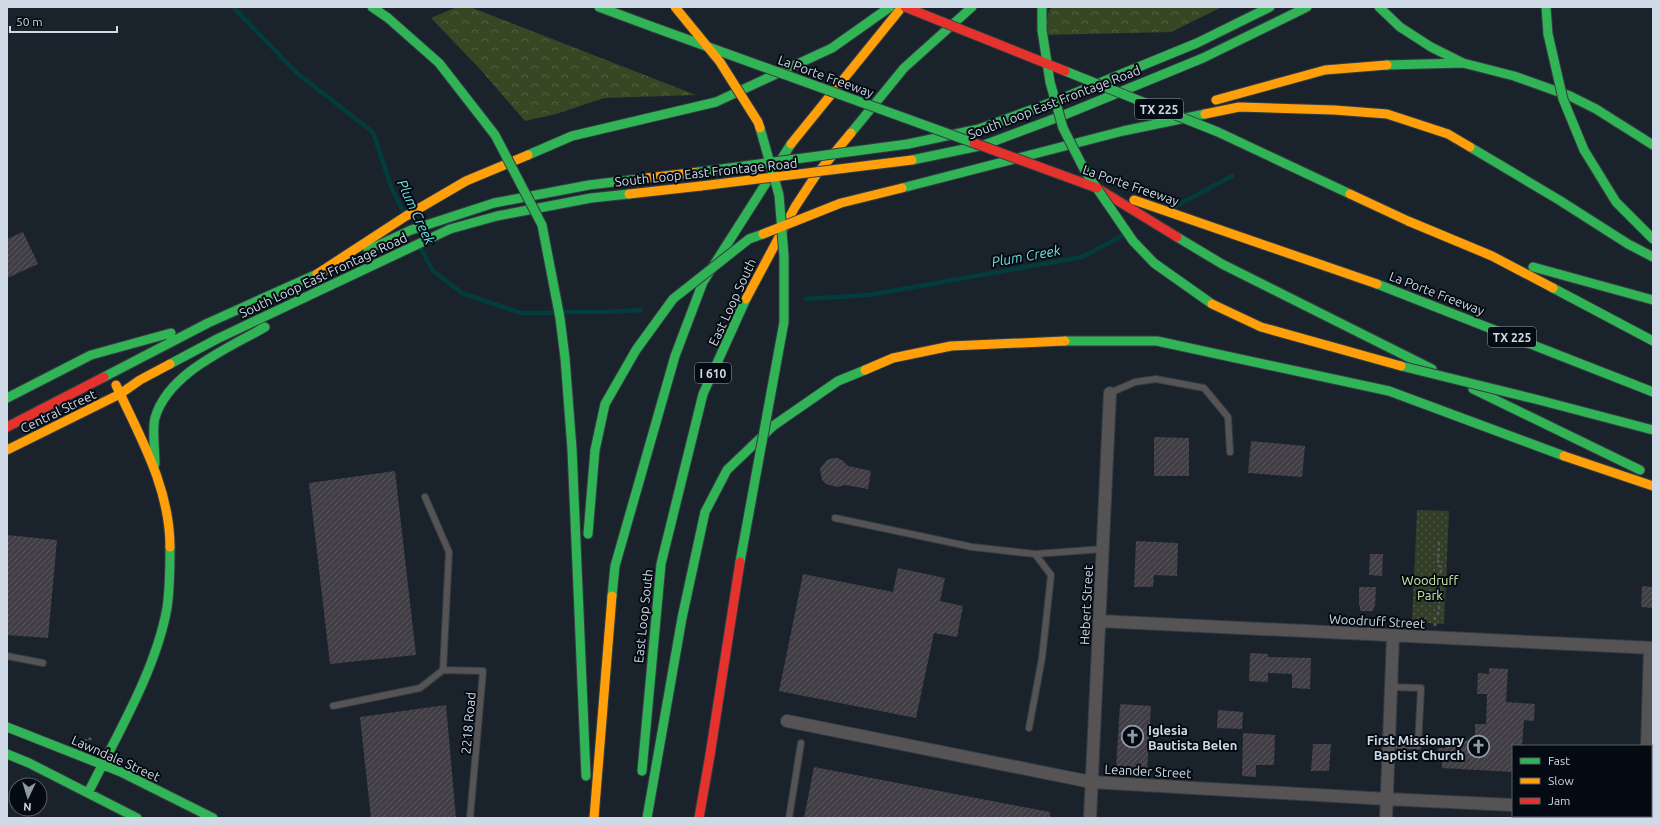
<svg xmlns="http://www.w3.org/2000/svg" width="1660" height="825" font-family="Ubuntu,sans-serif">
	<style>
		.forest { fill: url(#forest-crowns) }
		.park { fill: url(#park-dots) }
		.lines { fill: none; stroke-linecap: round; stroke-linejoin: round }
		.stream { stroke: #033c3d; stroke-width: 4.5 }
		.building { fill: url(#building-hatch) }
		.lane-casing { stroke: #353d44; stroke-width: 8 }
		.street-casing { stroke: #353d44; stroke-width: 14 }
		.fast-casing { stroke: #353d44; stroke-width: 11 }
		.slow-casing { stroke: #353d44; stroke-width: 11 }
		.jam-casing { stroke: #353d44; stroke-width: 11 }
		.path { stroke: #59595c; stroke-width: 2.5; stroke-dasharray: 3 3; stroke-linecap: butt }
		.lane { stroke: #565354; stroke-width: 6 }
		.street { stroke: #565354; stroke-width: 12 }
		.fast { stroke: #30b455; stroke-width: 9 }
		.slow { stroke: #ff9f0a; stroke-width: 9 }
		.jam { stroke: #e5322d; stroke-width: 9 }
		.fast-bridge-casing { stroke: #353d44; stroke-width: 11; stroke-linecap: butt }
		.slow-bridge-casing { stroke: #353d44; stroke-width: 11; stroke-linecap: butt }
		.jam-bridge-casing { stroke: #353d44; stroke-width: 11; stroke-linecap: butt }
		.fast-bridge { stroke: #30b455; stroke-width: 9 }
		.slow-bridge { stroke: #ff9f0a; stroke-width: 9 }
		.jam-bridge { stroke: #e5322d; stroke-width: 9 }
		.labels { text-anchor: middle; dominant-baseline: central; stroke-width: 4; stroke-linejoin: round; paint-order: stroke }
		.shield { fill: #050b13; stroke: #929ca7; stroke-width: 1 }
		.shield-label { font-size: 12px; font-weight: bold; fill: #cfdae6 }
		.street-label { font-size: 13px; fill: #cfdae6; stroke: #050b13 }
		.park-label { font-size: 13px; fill: #cdeda5; stroke: #050b13 }
		.poi-label { font-size: 13px; font-weight: bold; fill: #cfdae6; stroke: #050b13; text-anchor: start }
		.water-label { font-size: 14px; font-style: italic; fill: #73dfe1; stroke: #050b13 }
	</style>
	<defs>
		<pattern id="forest-crowns" width="20" height="18" patternUnits="userSpaceOnUse"><rect width="20" height="18" fill="#374723"/><path d="M2 6a3 3 0 1 1 6 0M12 15a3 3 0 1 1 6 0" fill="none" stroke="#536143"/></pattern>
		<pattern id="park-dots" width="8" height="8" patternUnits="userSpaceOnUse"><rect width="8" height="8" fill="#323e28"/><path d="M2 2h.1M6 6h.1" fill="none" stroke="#4f5947" stroke-width="1.8" stroke-linecap="round"/></pattern>
		<pattern id="building-hatch" width="6" height="6" patternUnits="userSpaceOnUse"><rect width="6" height="6" fill="#403e44"/><path d="M-1 1l2-2M0 6l6-6M5 7l2-2" fill="none" stroke="#5b595f"/></pattern>
	</defs>
	<rect width="100%" height="100%" fill="#1a232c"/>
	<path class="forest" d="M457 7H470L696 95 604 98 556 114 525 121 479 68 431 18Z
		M1053 7H1222L1171 32 1043 35 1049 10Z"/>
	<path class="park" d="M1417 510 1449 511 1444 624 1412 622Z"/>
	<g class="lines">
		<path class="stream" d="M233 7 298 74 373 132 392 189 403 211
			M1176 206 1232 176
			M420 247 433 271 462 293 521 313H553
			M806 299 869 295 1082 257 1122 236
			M565 312H605L641 310"/>
	</g>
	<path class="building" d="M23 232 38 264 7 278V239Z
		M1154 437 1189 438V476H1154Z
		M1251 441 1305 446 1302 477 1248 473Z
		M833 458H838L843 461 848 466 871 471 868 489 845 485 837 487 826 484 822 480 820 469 827 460Z
		M395 471 416 655 330 664 309 483Z
		M7 535 57 540 48 638 7 635Z
		M1136 541 1178 543 1177 576 1154 575 1153 587H1134Z
		M1370 554H1383L1382 576 1369 575Z
		M898 568 945 578 940 601 963 606 957 637 934 633 916 718 779 691 803 574 893 592Z
		M1642 586 1653 587V608L1641 607Z
		M1359 587H1376L1375 606H1374L1373 611H1360V606H1359Z
		M1250 653 1268 654V657L1311 658 1310 689 1292 688V674L1268 673V682L1249 681Z
		M1489 668 1508 669 1506 702 1535 704 1534 721 1524 720 1522 746H1513V772L1442 768V759H1437L1438 748H1445V739L1475 741V724H1486L1487 694H1477L1478 673 1489 674Z
		M1120 704 1151 706 1147 771 1116 769Z
		M446 705 456 818H371L360 717Z
		M1218 710 1243 712 1242 729 1217 728Z
		M1243 733 1275 735 1274 765H1256V777L1242 776Z
		M1313 744H1331L1329 771H1311Z
		M814 767 1050 812V818H804Z"/>
	<g class="lines">
		<defs>
			<path id="lane" d="M1110 393 1135 382 1156 379 1204 388 1228 417 1230 452
				M835 518 972 547 1035 554 1051 575 1042 658 1029 728
				M1035 554 1103 549
				M7 656 43 663
				M443 670 483 671 470 818
				M333 706 420 688 443 670 449 552 425 497
				M1389 745 1418 746 1421 688 1391 687
				M789 818 801 743"/>
			<path id="street" d="M1099 621 1653 648
				M787 721 1091 782 1387 799 1513 805
				M1647 746 1650 648
				M1090 818 1110 393
				M1386 818 1393 636
				M1644 818 1645 816"/>
			<path id="fast" d="M372 7 388 18
				M599 7 653 27
				M1379 7 1400 27 1431 47 1463 63 1514 76 1570 96 1596 109 1653 145
				M1546 7 1548 34
				M1387 65 1463 63
				M851 133 904 68 972 7
				M908 144 979 129 1058 100 1197 43 1270 7
				M1470 147 1559 200 1628 244 1653 257
				M1584 150 1616 202 1653 239
				M528 155 572 136 716 102 832 48 890 7
				M912 160 984 145 1064 115 1203 58 1307 7
				M902 188 1123 131 1205 114
				M1177 237 1222 264 1432 369
				M368 250 411 230 494 203 589 185 647 178
				M1533 267 1653 300
				M1377 284 1653 392
				M1553 288 1653 341
				M1065 341H1157L1389 391 1564 456
				M170 364 217 339 450 229 497 216 591 198 629 194
				M104 377 208 323 328 269
				M1473 389 1640 470
				M7 398 91 355 171 333
				M572 449 586 776
				M155 464C155 452 152 428 155 418 168 373 227 349 265 327
				M588 534 595 450
				M612 596 615 566 675 356 703 282 791 144
				M7 727 121 772 213 818
				M7 754 29 763 137 818
				M642 771 661 564 703 394 746 299
				M88 793C116 737 156 670 167 608 170 588 170 567 170 547
				M647 818 682 618 705 512 727 470 773 426 838 381 865 370"/>
			<path id="slow" d="M1216 100 1325 70 1387 65
				M1205 114 1239 107 1334 110 1387 114 1448 134 1470 147
				M791 144 902 7
				M647 178 699 172
				M629 194 701 186
				M1134 200 1377 284
				M1408 221 1492 256 1553 288
				M317 274 406 216 466 181 528 155
				M746 299 795 207 816 175 851 133
				M865 370 893 358 951 346 1065 341
				M116 385C140 437 170 488 170 547
				M7 450 120 394 140 380 170 364
				M1564 456 1653 486
				M594 818 612 596"/>
			<path id="jam" d="M1097 188 1177 237
				M7 427 104 377
				M699 818 710 755"/>
		</defs>
		<use href="#lane" class="lane-casing"/>
		<use href="#street" class="street-casing"/>
		<use href="#fast" class="fast-casing"/>
		<use href="#slow" class="slow-casing"/>
		<use href="#jam" class="jam-casing"/>
		<path class="path" d="M1435 626V618L1439 612 1441 567 1438 565 1439 542
			M85 742 87 738 94 740"/>
		<use href="#lane" class="lane"/>
		<use href="#street" class="street"/>
		<use href="#fast" class="fast"/>
		<use href="#slow" class="slow"/>
		<use href="#jam" class="jam"/>
		<defs>
			<path id="fast-bridge" d="M1042 7V30L1050 82 1063 128 1085 171 1133 241 1154 263 1212 304
				M388 18 439 63 495 135 542 225 560 318 565 358 572 449
				M653 27 974 143
				M1548 34 1563 99 1584 150
				M1065 71 1218 132 1350 194
				M699 172 908 144
				M1401 366 1535 399 1653 430
				M595 450 605 404 636 350 673 299 749 239 763 234
				M740 562 784 322V256L779 195 760 128"/>
			<path id="slow-bridge" d="M675 7 720 62 758 122 760 128
				M701 186 912 160
				M1350 194 1408 221
				M763 234 841 203 902 188
				M1212 304 1261 327 1401 366"/>
			<path id="jam-bridge" d="M905 7 1065 71
				M974 143 1097 188
				M710 755 740 562"/>
		</defs>
		<use href="#fast-bridge" class="fast-bridge-casing"/>
		<use href="#slow-bridge" class="slow-bridge-casing"/>
		<use href="#jam-bridge" class="jam-bridge-casing"/>
		<use href="#fast-bridge" class="fast-bridge"/>
		<use href="#slow-bridge" class="slow-bridge"/>
		<use href="#jam-bridge" class="jam-bridge"/>
	</g>
	<defs>
		<symbol id="church-ring" viewBox="-11 -11 22 22"><circle r="9.5" fill="#050b13" stroke="#909aa5" stroke-width="1.5"/><path d="M-1.2-6h2.4v3.5h3.3v2.4h-3.3V6h-2.4V-.1h-3.3v-2.4h3.3Z" fill="#909aa5"/></symbol>
	</defs>
	<g fill-rule="evenodd">
		<use href="#church-ring" x="1120" y="724" width="25" height="25"/>
		<use href="#church-ring" x="1466" y="734" width="25" height="25"/>
	</g>
	<g class="labels">
		<g class="shield">
			<rect x="1135" y="99" width="48" height="20" rx="3"/>
			<rect x="1488" y="327" width="48" height="20" rx="3"/>
			<rect x="695" y="363" width="36" height="20" rx="3"/>
		</g>
		<g class="shield-label">
			<text x="1159" y="109">TX 225</text>
			<text x="1512" y="337">TX 225</text>
			<text x="713" y="373">I 610</text>
		</g>
		<g class="street-label">
			<text transform="translate(826 76) rotate(20)">La Porte Freeway</text>
			<text transform="translate(1054 102) rotate(-21)">South Loop East Frontage Road</text>
			<text transform="translate(706 172) rotate(-6)">South Loop East Frontage Road</text>
			<text transform="translate(1131 185) rotate(19)">La Porte Freeway</text>
			<text transform="translate(323 275) rotate(-25)">South Loop East Frontage Road</text>
			<text transform="translate(1437 293) rotate(21)">La Porte Freeway</text>
			<text transform="translate(732 302) rotate(-65)">East Loop South</text>
			<text transform="translate(58 411) rotate(-26)">Central Street</text>
			<text transform="translate(1086 605) rotate(-87)">Hebert Street</text>
			<text transform="translate(643 616) rotate(-84)">East Loop South</text>
			<text transform="translate(1377 621) rotate(3)">Woodruff Street</text>
			<text transform="translate(468 723) rotate(-85)">2218 Road</text>
			<text transform="translate(116 758) rotate(24)">Lawndale Street</text>
			<text transform="translate(1148 771) rotate(3)">Leander Street</text>
		</g>
		<g class="park-label">
			<text x="1430" y="580">Woodruff<tspan x="1430" dy="15">Park</tspan></text>
		</g>
		<g class="poi-label">
			<text x="1148" y="730">Iglesia<tspan x="1148" dy="15">Bautista Belen</tspan></text>
			<text x="1464" y="740" text-anchor="end">First Missionary<tspan x="1464" dy="15">Baptist Church</tspan></text>
		</g>
		<g class="water-label">
			<text transform="translate(416 212) rotate(65)">Plum Creek</text>
			<text transform="translate(1026 256) rotate(-10)">Plum Creek</text>
		</g>
	</g>
	<rect width="1660" height="825" fill="none" stroke="#cfdae6" stroke-width="16"/>
	<rect x="1512" y="745" width="140" height="72" fill="#050b13" stroke="#565e67"/>
	<rect x="1520" y="758" width="20" height="6" fill="#30b455" stroke="#565e67"/>
	<text x="1548" y="765" font-size="12" fill="#cfdae6">Fast</text>
	<rect x="1520" y="778" width="20" height="6" fill="#ff9f0a" stroke="#565e67"/>
	<text x="1548" y="785" font-size="12" fill="#cfdae6">Slow</text>
	<rect x="1520" y="798" width="20" height="6" fill="#e5322d" stroke="#565e67"/>
	<text x="1548" y="805" font-size="12" fill="#cfdae6">Jam</text>
	<g transform="translate(28 797) rotate(184)"><circle r="19" fill="#050b13" stroke="#565e67"/>
	<path d="M0-3L7 15L0 10L-7 15Z" fill="#909aa5"/>
	<text y="-6" font-size="11" font-weight="bold" text-anchor="middle" fill="#cfdae6">N</text>
	</g>
	<path d="M10 26v6h107v-6" fill="none" stroke="#cfdae6" stroke-width="2"/>
	<text x="16" y="26" font-size="12" fill="#cfdae6" stroke="#050b13" stroke-width="3" paint-order="stroke">50 m</text>
</svg>
